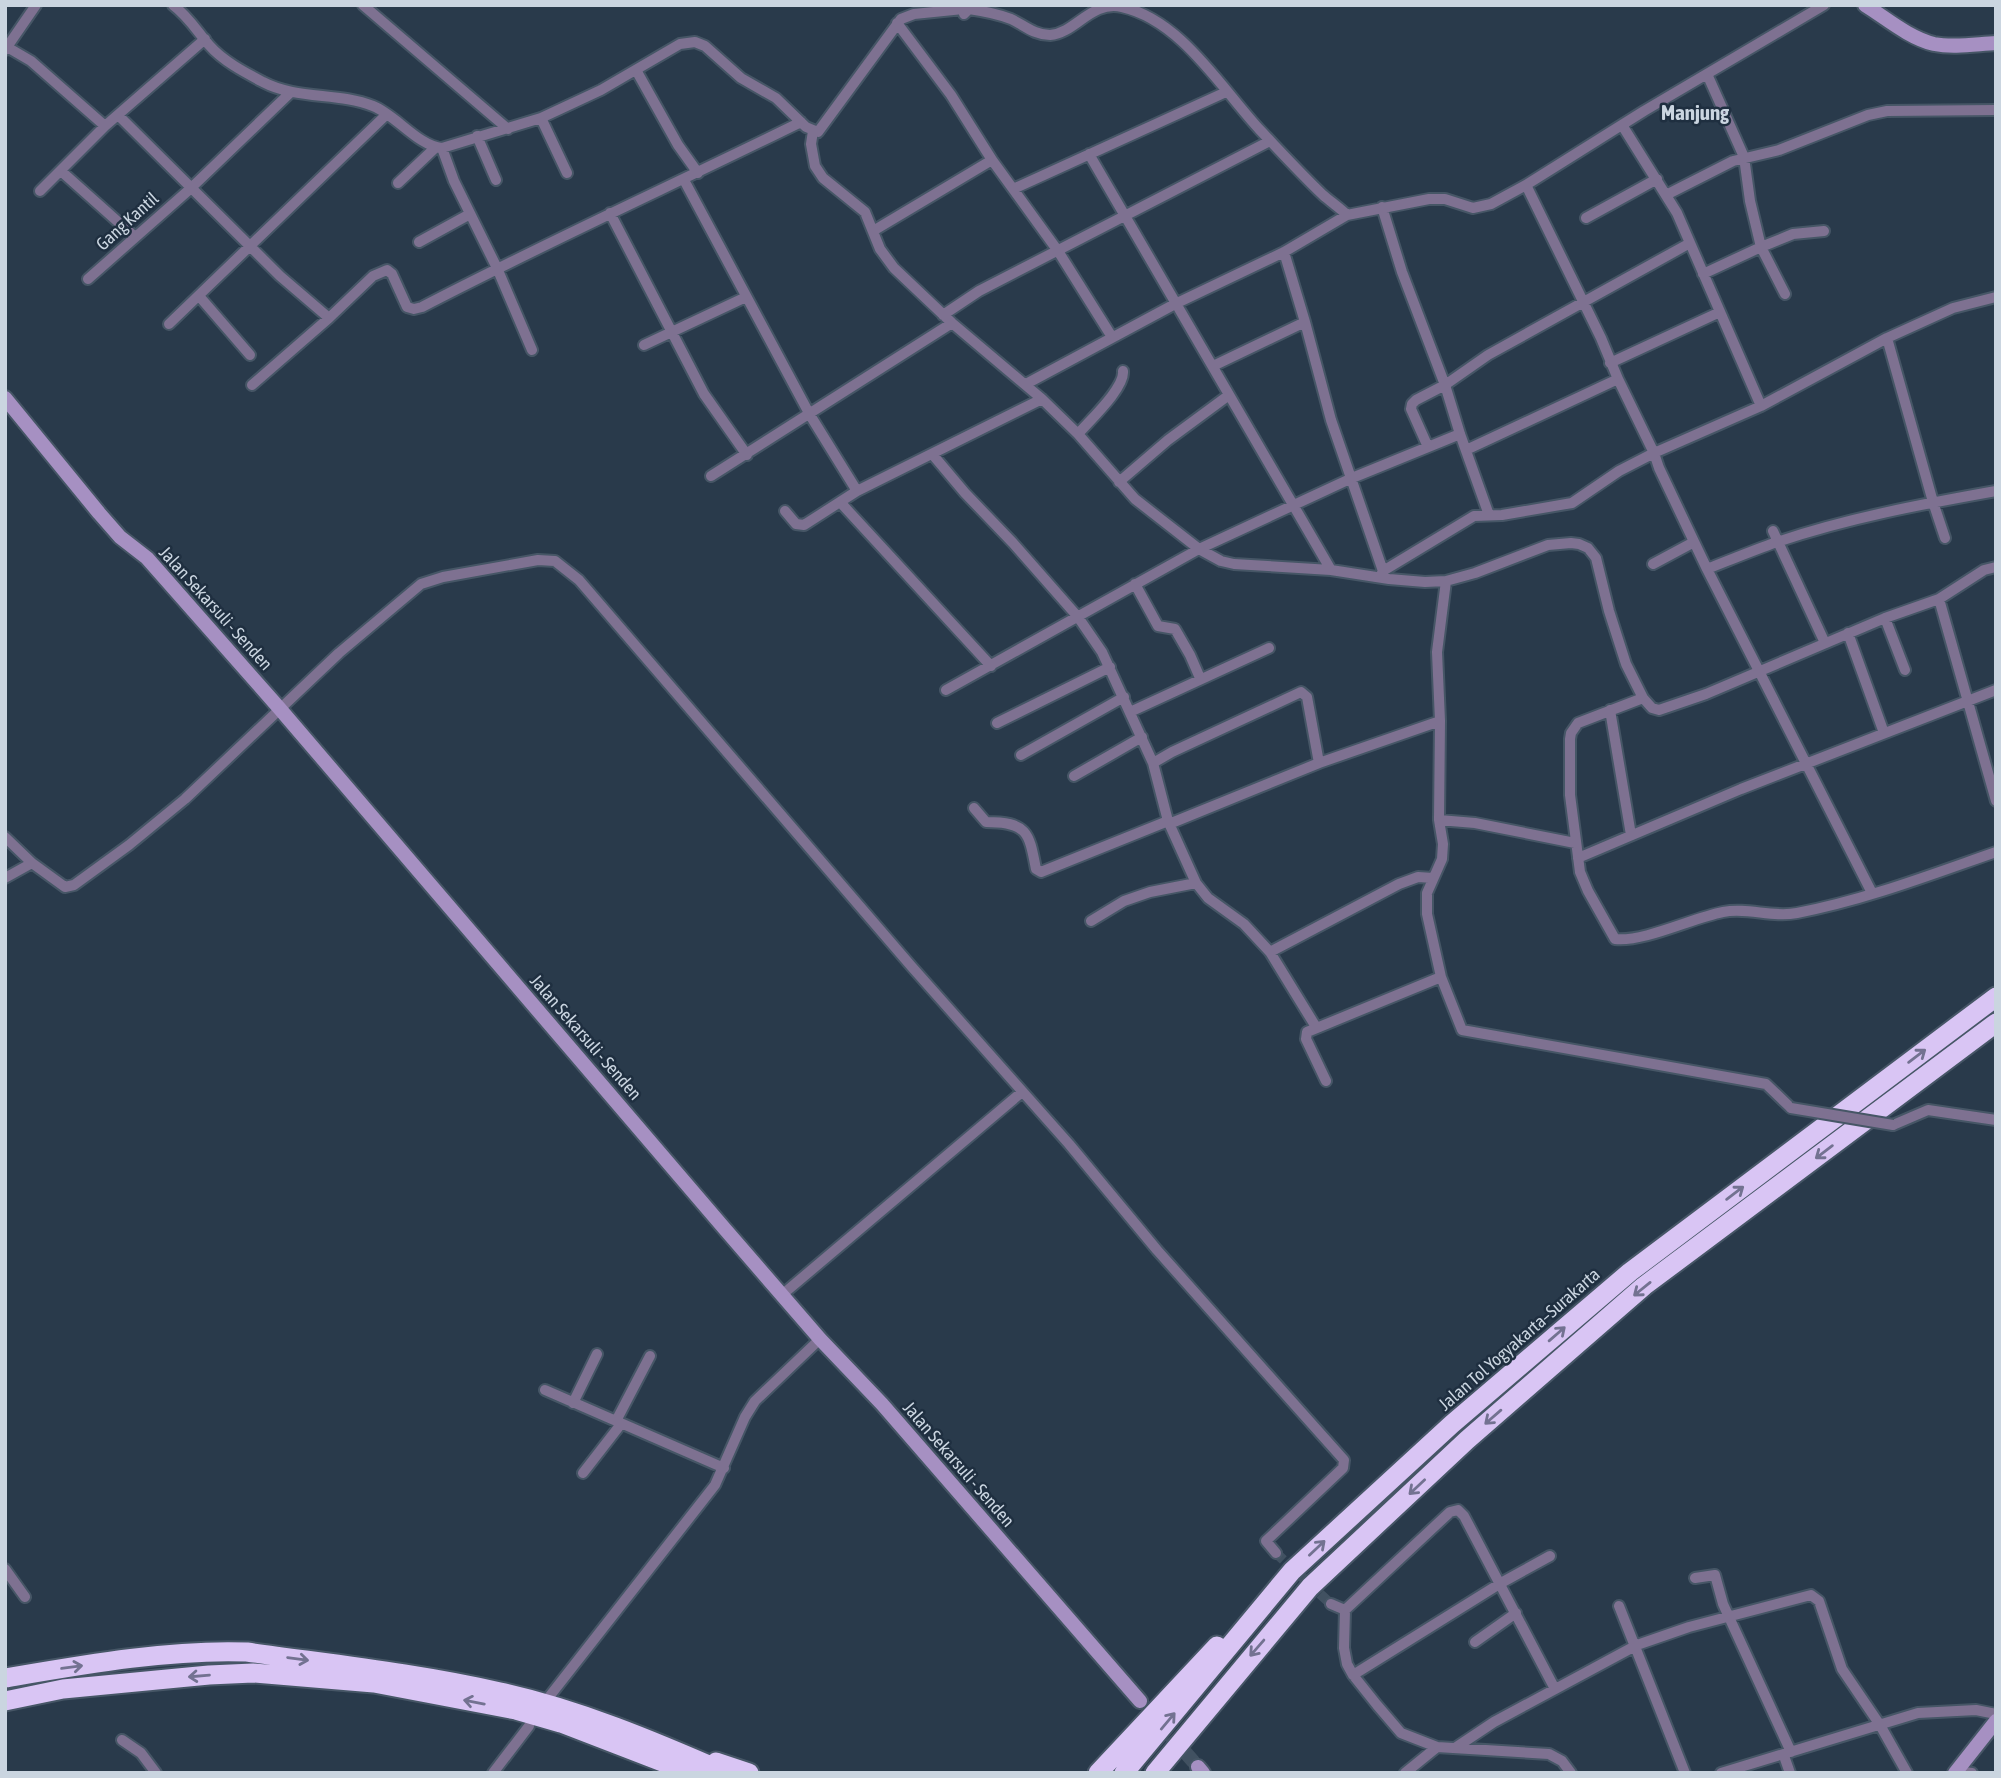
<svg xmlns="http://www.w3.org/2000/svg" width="2001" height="1778" font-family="'Asap Condensed',sans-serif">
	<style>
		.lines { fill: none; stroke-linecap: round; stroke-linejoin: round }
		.street-tunnel { stroke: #415161; stroke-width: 10; stroke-dasharray: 10 5; stroke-linecap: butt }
		.secondary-tunnel { stroke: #415161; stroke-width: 14; stroke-dasharray: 14 7; stroke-linecap: butt }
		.street-casing { stroke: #465666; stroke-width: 14 }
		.secondary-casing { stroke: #465666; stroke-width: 18 }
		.highway-casing { stroke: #465666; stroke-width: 23 }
		.street { stroke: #7e7191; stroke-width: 10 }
		.secondary { stroke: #a690c2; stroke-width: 14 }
		.highway { stroke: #d9c5f4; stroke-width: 19 }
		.street-bridge-casing { stroke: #465666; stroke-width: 14; stroke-linecap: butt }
		.street-bridge { stroke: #7e7191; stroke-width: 10 }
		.oneway { stroke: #737291 }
		.labels { text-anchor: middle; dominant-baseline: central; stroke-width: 5; stroke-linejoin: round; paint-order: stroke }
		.street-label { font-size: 18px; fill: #cad5e0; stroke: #1f2f40 }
		.quarter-label { font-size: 21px; font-weight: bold; fill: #cad5e0; stroke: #1f2f40 }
	</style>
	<rect width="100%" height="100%" fill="#293a4b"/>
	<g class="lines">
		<path class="street-tunnel" d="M1276 1553 1331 1604"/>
		<path class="secondary-tunnel" d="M1157 1720 1198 1767"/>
		<defs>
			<path id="street" d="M173 5C188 16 197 31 209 45 223 61 244 72 263 82 297 100 338 92 373 106 396 115 418 146 442 148L541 118 601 90 680 44 695 42 705 46 741 78 776 98 806 127 818 132 901 19 914 14 963 9 964 14 969 9C983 11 998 14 1011 19 1024 25 1034 35 1050 35 1076 33 1091 0 1122 7 1181 20 1221 88 1260 130 1280 151 1301 174 1323 195 1331 202 1340 208 1347 215L1429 199H1445L1473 208 1491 204 1526 185 1644 111 1824 5
				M363 5 508 129
				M897 23 951 95 992 160 1058 251 1112 337
				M7 47 31 61 105 126
				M5 50 36 5
				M636 70 678 145 698 173
				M118 115 280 276 329 318
				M541 118 567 173
				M1622 125 1677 213 1761 406
				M813 131 811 144 815 166 823 178 865 212 880 249 894 268 952 323 1042 399 1078 434 1135 499 1199 549 1221 561 1234 564 1331 570 1389 579 1425 582 1446 581 1475 573 1548 545 1571 543 1579 544 1588 548 1596 558 1609 611 1626 664 1643 698 1652 708 1659 710 1706 694 1885 618 1939 599 1984 570 1996 567
				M477 136 496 180
				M442 148 454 181 497 268 532 350
				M1089 154 1331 570
				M61 171 135 237
				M684 180 810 415 857 491
				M398 183 436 147
				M1526 185 1601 338 1618 379 1654 453 1659 468 1707 569 1872 893
				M1013 189 1226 92
				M40 191 105 126 205 39
				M1666 195 1733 161 1779 150 1868 115 1887 111 1996 110
				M1382 207 1402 272 1445 385 1460 434 1489 515
				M610 213 704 394 747 455
				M1586 218 1657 179
				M873 231 992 160
				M419 242 470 214
				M1284 252 1305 322 1331 420 1383 571
				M1703 274 1761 247 1750 201 1744 157 1707 74
				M88 279 190 189 291 92
				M1785 294 1761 247 1793 234 1824 231
				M199 296 250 355
				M943 315 979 291 1270 141
				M169 324 387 114
				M1887 338 1933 502 1945 538
				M644 345 746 297
				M1610 363 1720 312
				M1213 366 1305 322
				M1026 384 1175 304 1284 252 1347 215
				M252 385 329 318 373 276 387 270 392 274 407 307 414 309 422 307C547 242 675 184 801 122
				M1078 434C1089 421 1125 388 1123 371
				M1428 447 1411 409 1412 404 1416 400 1445 385 1488 355 1690 243
				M1466 450 1618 379
				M933 455 965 493 1013 543 1078 617 1102 652 1153 763 1168 821 1196 883 1208 898 1244 924 1270 952 1316 1027
				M711 476 952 323
				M1119 482 1168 440 1229 395
				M840 502 991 666
				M785 511 796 524 804 525 857 491 1042 399
				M1773 531 1825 643
				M1653 564 1694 542
				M1707 569C1730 560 1754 550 1777 542 1848 518 1923 504 1996 491
				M1380 577 1383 571 1474 516 1502 515 1572 503 1619 471 1654 453 1761 406 1887 338 1953 308 1996 297
				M1446 581 1437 652 1440 721 1439 820 1443 844 1442 859 1427 893V914L1441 977 1462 1030 1766 1084 1791 1108
				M1135 584 1158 626 1175 629 1190 655 1200 678
				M1939 599 1996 801
				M1885 618 1905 670
				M1848 633 1884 733
				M946 690 1199 549 1352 478 1460 434
				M1643 698 1578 723 1571 733 1570 739V795L1580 872 1588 891 1615 939C1645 942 1692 918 1723 912 1748 907 1772 918 1797 913 1865 900 1930 875 1996 852
				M1610 710 1631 835
				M1130 712 1269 648
				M997 723 1110 667
				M1021 755 1124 697
				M1153 763 1172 752 1301 692 1307 697 1319 763
				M1074 776 1142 737
				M974 808 986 822C1028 822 1029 833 1036 869L1041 872 1168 821
				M1439 820 1475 823 1575 843
				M1169 824 1319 763 1440 721
				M5 837 32 863
				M1578 858 1741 789 1996 690
				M5 878 32 863 65 887 74 885 129 845 185 799 339 653 421 584 443 577 538 560 555 561 579 580 912 967 1069 1144 1157 1250 1344 1460 1343 1468 1266 1541 1276 1553
				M1091 921 1124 901 1150 892 1196 883
				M1270 952 1399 884 1418 877 1433 878
				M1326 1081 1306 1039 1307 1032 1441 977
				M1893 1125 1928 1110 1996 1120
				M783 1294 1022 1092
				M545 1390 724 1468
				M573 1403 597 1354
				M616 1421 650 1356
				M583 1473 621 1424
				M5 1569 25 1597
				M1695 1578 1715 1575 1723 1604 1791 1752
				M1331 1604 1345 1610 1344 1648 1347 1664 1353 1675 1377 1705 1401 1733 1437 1747 1549 1754 1562 1761 1571 1773
				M1619 1606 1685 1773
				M1345 1610 1450 1512 1458 1510 1464 1516 1555 1689
				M1475 1642 1516 1613
				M1353 1675 1501 1583 1550 1556
				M549 1697 715 1485 745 1417 755 1401 820 1339
				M122 1740 141 1753 156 1773
				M1455 1748 1494 1722 1637 1645 1689 1627 1811 1595 1819 1601 1842 1669 1880 1725 1907 1773
				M1784 1756 1790 1773
				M1956 1771 1972 1773
				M493 1773 529 1726
				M1405 1773 1437 1747
				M1721 1773 1918 1713 1976 1710 1996 1714"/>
			<path id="secondary" d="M1865 5C1886 18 1909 38 1934 44 1954 48 1976 44 1996 43
				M5 398 99 513 120 537 147 558 280 709 724 1228 820 1339 882 1404 1140 1701
				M1198 1767 1203 1773
				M1955 1773 1996 1721"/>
			<path id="highway" d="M5 1678C81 1665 170 1649 247 1652 331 1664 417 1673 500 1692 578 1709 654 1741 727 1773
				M5 1701 63 1689 209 1675 253 1673 374 1683 516 1710 561 1723 691 1773
				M716 1762 749 1773
				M1098 1773 1217 1646
				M1124 1773 1292 1571 1452 1424 1630 1272 1996 997
				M1155 1773 1310 1587 1467 1440 1644 1286 1996 1023"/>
		</defs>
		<use href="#street" class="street-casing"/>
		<use href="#secondary" class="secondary-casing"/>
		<use href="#highway" class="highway-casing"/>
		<use href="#street" class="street"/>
		<use href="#secondary" class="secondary"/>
		<use href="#highway" class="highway"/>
		<defs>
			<path id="street-bridge" d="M1791 1108 1893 1125"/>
		</defs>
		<use href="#street-bridge" class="street-bridge-casing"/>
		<use href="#street-bridge" class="street-bridge"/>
	</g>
	<defs><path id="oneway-shaft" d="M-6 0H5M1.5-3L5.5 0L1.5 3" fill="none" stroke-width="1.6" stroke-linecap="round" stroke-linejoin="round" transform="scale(1.75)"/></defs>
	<g class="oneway">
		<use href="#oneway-shaft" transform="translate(1917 1056) rotate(-37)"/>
		<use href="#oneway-shaft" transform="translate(1824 1152) rotate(143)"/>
		<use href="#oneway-shaft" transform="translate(1735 1193) rotate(-37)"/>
		<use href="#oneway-shaft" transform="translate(1642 1289) rotate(141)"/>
		<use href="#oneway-shaft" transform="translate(1557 1334) rotate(-41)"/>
		<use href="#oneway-shaft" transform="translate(1493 1417) rotate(139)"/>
		<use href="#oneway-shaft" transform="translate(1417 1487) rotate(137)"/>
		<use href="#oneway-shaft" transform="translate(1317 1548) rotate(-43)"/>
		<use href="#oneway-shaft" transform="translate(1257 1648) rotate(131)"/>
		<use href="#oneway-shaft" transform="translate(298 1659) rotate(8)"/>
		<use href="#oneway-shaft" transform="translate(72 1667) rotate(-8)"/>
		<use href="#oneway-shaft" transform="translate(199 1676) rotate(175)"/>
		<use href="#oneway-shaft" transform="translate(474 1702) rotate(-169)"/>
		<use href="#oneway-shaft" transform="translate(1168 1721) rotate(-50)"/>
	</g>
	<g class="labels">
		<g class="street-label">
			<text transform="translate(127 221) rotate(-42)">Gang Kantil</text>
			<text transform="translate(216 608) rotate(48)">Jalan Sekarsuli - Senden</text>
			<text transform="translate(586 1037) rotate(49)">Jalan Sekarsuli - Senden</text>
			<text transform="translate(1519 1339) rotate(-41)">Jalan Tol Yogyakarta–Surakarta</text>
			<text transform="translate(959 1464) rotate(49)">Jalan Sekarsuli - Senden</text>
		</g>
		<g class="quarter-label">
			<text x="1695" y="112">Manjung</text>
		</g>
	</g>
	<rect width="2001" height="1778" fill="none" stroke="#cad5e0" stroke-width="14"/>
</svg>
